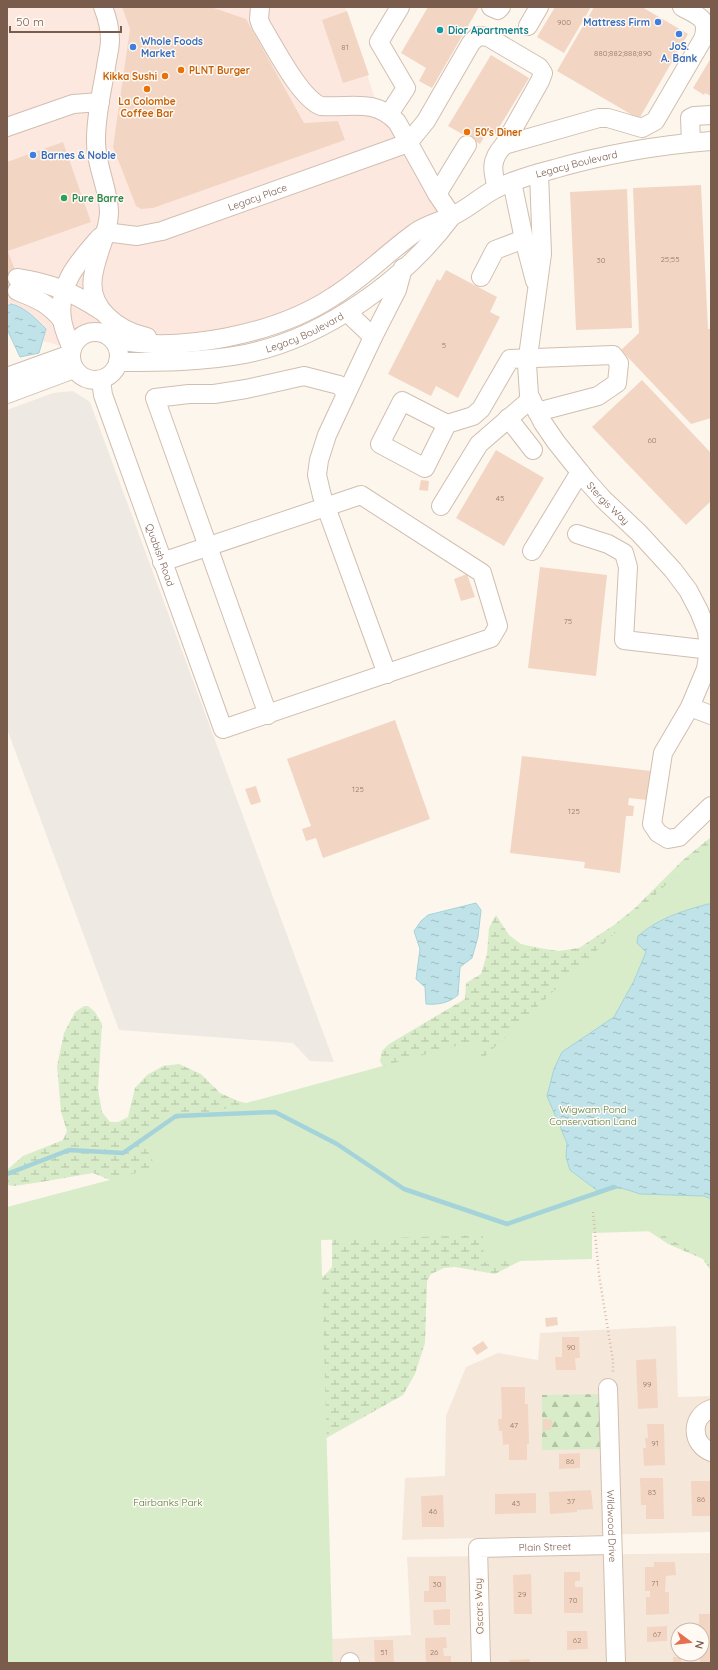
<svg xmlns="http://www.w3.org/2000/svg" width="718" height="1670" font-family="Quicksand,sans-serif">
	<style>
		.residential { fill: #f5e8da; fill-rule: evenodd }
		.commercial { fill: #fde8e0 }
		.industrial { fill: #efe9e4 }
		.forest { fill: url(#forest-firs) }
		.wetland { fill: url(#wetland-marsh) }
		.park { fill: #d8ecc9 }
		.water { fill: url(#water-ripples); stroke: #a5d3da }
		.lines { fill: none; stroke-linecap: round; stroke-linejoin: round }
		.stream { stroke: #a5d3da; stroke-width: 4.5 }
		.building { fill: #f3d5c3 }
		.minor-casing { stroke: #d1beb0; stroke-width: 20 }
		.path { stroke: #d9b8a5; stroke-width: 2.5; stroke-dasharray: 1 3; stroke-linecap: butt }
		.minor { stroke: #fff; stroke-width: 18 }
		.shop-dot { fill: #3f7fe0; stroke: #fffaf3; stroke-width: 1.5 }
		.culture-dot { fill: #0f9aa8; stroke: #fffaf3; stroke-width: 1.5 }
		.food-dot { fill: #e8710a; stroke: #fffaf3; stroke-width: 1.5 }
		.leisure-dot { fill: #2e9e5b; stroke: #fffaf3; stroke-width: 1.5 }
		.labels { text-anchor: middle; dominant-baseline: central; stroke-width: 3; stroke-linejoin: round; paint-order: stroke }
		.number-label { font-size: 8px; fill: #987a6a }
		.shop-label { font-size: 10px; font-weight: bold; fill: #366cbe; stroke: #fffaf3; text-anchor: start }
		.culture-label { font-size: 10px; font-weight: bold; fill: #0d838f; stroke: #fffaf3; text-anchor: start }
		.food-label { font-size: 10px; font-weight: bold; fill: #c56008; stroke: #fffaf3; text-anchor: start }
		.street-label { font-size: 10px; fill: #7a5c4d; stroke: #fffaf3 }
		.leisure-label { font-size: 10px; font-weight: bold; fill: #27864d; stroke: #fffaf3; text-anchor: start }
		.park-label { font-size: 10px; fill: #537a41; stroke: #fffaf3 }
	</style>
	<defs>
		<pattern id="forest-firs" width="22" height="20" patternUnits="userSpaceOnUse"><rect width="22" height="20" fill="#d8ecc9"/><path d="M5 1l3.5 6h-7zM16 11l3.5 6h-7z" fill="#b4c2a5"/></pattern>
		<pattern id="wetland-marsh" width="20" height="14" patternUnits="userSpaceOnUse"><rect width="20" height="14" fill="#d8ecc9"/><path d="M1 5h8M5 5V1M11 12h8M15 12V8" fill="none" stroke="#b4c2a5"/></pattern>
		<pattern id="water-ripples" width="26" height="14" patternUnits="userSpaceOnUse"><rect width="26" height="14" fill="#bfe3e8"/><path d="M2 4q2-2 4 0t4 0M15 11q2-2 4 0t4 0" fill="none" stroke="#a0bbbe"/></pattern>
	</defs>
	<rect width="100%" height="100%" fill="#fdf6ec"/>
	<path class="residential" d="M676 1326 678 1397 711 1396V1532L402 1540 405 1478 445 1476 446 1416 466 1367 498 1353 538 1360 540 1333Z
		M711 1553V1663H333L332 1639 411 1635 407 1557ZM678 1630H702V1654H678Z"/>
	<path class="commercial" d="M7 7H345L378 108 448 211 354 283 223 338 107 335 93 332 85 334 80 337 72 349 7 331Z"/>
	<path class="industrial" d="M73 391 90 402 334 1062 310 1061 293 1043 119 1030 7 729V410L53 393Z"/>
	<path class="forest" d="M601 1394 602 1449 542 1450V1395Z"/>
	<path class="wetland" d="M711 837V1271L703 1259 668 1244 647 1230 595 1222 495 1274 455 1267 444 1268 431 1274 427 1281 425 1343 415 1374 403 1395 321 1441 312 1280 324 1276 332 1267V1233L145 1178 115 1182 93 1173 41 1182 14 1186 7 1185V1170L23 1156 63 1140 67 1131 61 1112 57 1066 64 1033 75 1012 84 1006H88L95 1012 102 1024 98 1089 102 1112 110 1122H118L128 1117 135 1088 147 1075 163 1066 179 1064 201 1074 220 1093 238 1101 260 1107 391 1082 380 1061 382 1051 389 1044 465 999 466 983 481 974 487 954 489 928 496 915 509 935 521 944 534 947 558 951 579 948 614 925 635 908 683 860Z"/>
	<path class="park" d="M711 842V1263L656 1231 592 1233V1259L484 1262 483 1235 321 1240 333 1663H278V1662L232 1663H7V1207L155 1168 143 1131 482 1039 479 1062Z"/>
	<path class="water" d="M11 304C25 307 36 319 46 329L39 353 20 357 7 329V306Z
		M476 903 481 910 478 937 472 958 460 967 458 995C449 1003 438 1005 426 1004L425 987 416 979 420 949 414 931 421 921 428 915Z
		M708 904H711V1199L704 1196 640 1194 625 1189 618 1188 598 1191 570 1170 566 1157 567 1143 547 1096 554 1069 562 1052 614 1017 634 981 646 952 637 943 638 936C659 918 682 911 708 904Z"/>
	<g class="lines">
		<path class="stream" d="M7 1174 69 1150 123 1153 176 1116 275 1112 337 1144 404 1189 507 1224 614 1187"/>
	</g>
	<path class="building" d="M122 7H211L246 19 304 123 338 121 345 140 153 208 141 209 136 206 113 147 130 29Z
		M428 7H479L432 88 419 81 426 68 401 53Z
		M555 7H591L564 53 537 37Z
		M594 7H642L688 34 639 119 557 71Z
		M347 11 369 75 343 83 322 20Z
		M491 55 529 78 494 136 487 132 480 144 448 126Z
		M711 58V96L705 93 704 95 693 88Z
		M63 142 91 222 8 251 22 290 7 295V162Z
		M701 185 708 329H711V418L691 424 621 350 639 333 633 188Z
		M627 189 632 328 576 330 570 192Z
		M446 270 497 297 490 312 500 317 458 398 436 386 431 396 388 374 437 279 440 281Z
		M642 380 711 453V501L686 525 592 427Z
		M496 450 544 478 504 546 456 518Z
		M421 480 429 481 428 491 419 490Z
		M540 567 607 575 596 676 528 668Z
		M467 574 475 597 461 601 454 579Z
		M395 720 430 819 323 858 316 838 306 841 302 829 311 826 287 759Z
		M522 756 651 771 647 800 629 798 628 805 634 806 633 816H626L620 873 584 868 585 862 510 853Z
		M256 786 261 802 251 805 245 789Z
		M557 1317 558 1325 546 1327 545 1318Z
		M562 1337H579L580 1358H575L576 1370H556L555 1357H562Z
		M483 1341 488 1348 477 1355 472 1348Z
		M656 1359 658 1408 638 1409 636 1360Z
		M501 1387H525V1404H528L529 1444H527V1460H509V1444L503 1445 502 1431H499L498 1419H502Z
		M543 1419 552 1420 551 1430H543Z
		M647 1424H664L665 1465 644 1466 643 1448H646L645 1438H648Z
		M580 1453V1468L559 1469V1454Z
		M640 1478H663L664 1519H646V1505H641Z
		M691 1481H711V1516H692Z
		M591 1490 593 1509 577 1510V1512L550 1514 549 1492Z
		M536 1493V1513L495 1514V1494Z
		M443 1495 444 1527H422L421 1496Z
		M654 1562H675L676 1575 666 1576 665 1592H669V1614L646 1615V1597H650V1591H645V1567H654Z
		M564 1572H580V1581H575V1587H583V1613H564Z
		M531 1574 532 1614H514L513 1575Z
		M429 1576H446V1602H424V1591H429Z
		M450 1609V1625H434L433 1610Z
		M699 1614H711V1663H700V1654H702V1630H699Z
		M667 1626V1641L647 1642V1627Z
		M567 1631H587L588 1649 567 1650Z
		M446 1637 447 1648H443L444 1656H451V1663H426L425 1638Z
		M374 1640H393L394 1663H375Z
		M673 1657H681V1663H673Z
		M530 1659V1663H510L509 1660Z"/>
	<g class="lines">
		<defs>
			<g id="minor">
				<path d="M103 7C107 17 110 28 110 40 110 49 107 58 106 67 102 90 96 115 96 139 95 164 108 186 109 211 109 247 73 284 107 316 118 327 133 334 147 337"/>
				<path d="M260 7 259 19 261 25C274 46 300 98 321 106 352 108 374 98 397 122L437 194 452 216"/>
				<path d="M491 7 498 10 501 7"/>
				<path d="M528 26 539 7"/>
				<path d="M389 114 406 88 379 42 400 7"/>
				<path d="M7 127 73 104 100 102"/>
				<path d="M691 142 690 118 694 116 711 115"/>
				<path id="s1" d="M539 173 542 254 527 364 529 395 543 423 556 442 588 482 603 499 639 533 673 570 688 590 699 611 707 631 709 650 706 669 690 707 663 753 652 824 658 833 668 839 679 837 711 806"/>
				<path d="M512 182 524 239 535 281"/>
				<path d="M497 188C492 170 490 160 504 145"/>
				<path d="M437 194 467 145"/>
				<path id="s2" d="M105 232 137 236 162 231 408 143 426 121 471 43 478 36 488 37 539 67 543 73 540 81 504 145 599 118H608L642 128 655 121 658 116 703 39C710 18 698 16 682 7"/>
				<path d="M481 277 495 250 524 239"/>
				<path d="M17 278C47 282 75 293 100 310"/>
				<path d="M17 291C37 299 48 303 62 320"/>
				<path d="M347 312 373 337"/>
				<circle cx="95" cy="356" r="24"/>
				<path id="s3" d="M112 339C179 354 277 334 334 296 364 277 388 252 416 232 428 224 439 222 452 216 468 209 482 195 499 187 517 179 535 174 554 169 606 154 658 145 711 141"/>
				<path d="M72 349C68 339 63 329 62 319 57 284 79 261 100 237"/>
				<path id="s4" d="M118 362C161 362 203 362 245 354 324 338 405 280 452 216"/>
				<path d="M7 377 71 354"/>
				<path id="s5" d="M101 380 103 395 223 729 491 638 498 626 482 573 361 495 162 562"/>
				<path d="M7 394 74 369"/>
				<path d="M508 418 533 450"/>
				<path d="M447 424 402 401 380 444 425 468 447 424 473 416 481 409 510 359 613 355 619 363 617 383 598 396 537 412"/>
				<path d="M441 506 479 444 531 399"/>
				<path d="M577 534 608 544 624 553 628 567 624 640 711 650"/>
				<path d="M532 551 580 472"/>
				<path d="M387 674 322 496 317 475 319 460 327 435 373 337 397 290 403 268"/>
				<path d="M690 707 711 715"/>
				<path d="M268 715 155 398 189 394H214L246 389 304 376 339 385 346 393"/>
				<path id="s6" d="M608 1388 616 1663"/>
				<path d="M711 1409C690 1417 691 1444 711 1452"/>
				<path d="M350 1662V1663"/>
				<path id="s7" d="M481 1663 478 1548 612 1545"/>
			</g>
		</defs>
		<use href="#minor" class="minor-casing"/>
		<path class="path" d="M593 1212 599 1275 613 1361V1374"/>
		<use href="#minor" class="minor"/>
	</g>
	<g class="shop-dot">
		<circle cx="658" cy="22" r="4"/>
		<circle cx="679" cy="34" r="4"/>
		<circle cx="133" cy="47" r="4"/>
		<circle cx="33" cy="155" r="4"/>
	</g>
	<circle class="culture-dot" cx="440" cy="30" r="4"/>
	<g class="food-dot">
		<circle cx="181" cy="70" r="4"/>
		<circle cx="165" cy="76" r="4"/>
		<circle cx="147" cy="89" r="4"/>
		<circle cx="467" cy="132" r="4"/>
	</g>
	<circle class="leisure-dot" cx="64" cy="198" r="4"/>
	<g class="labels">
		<g class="number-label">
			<text x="564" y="22">900</text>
			<text x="345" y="47">81</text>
			<text x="623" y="53">880;882;888;890</text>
			<text x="670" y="259">25;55</text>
			<text x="601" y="260">30</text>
			<text x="444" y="345">5</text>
			<text x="652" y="440">60</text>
			<text x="500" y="498">45</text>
			<text x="568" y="621">75</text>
			<text x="358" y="789">125</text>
			<text x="574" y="811">125</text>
			<text x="571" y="1347">90</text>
			<text x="647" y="1384">99</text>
			<text x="514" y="1425">47</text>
			<text x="655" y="1443">91</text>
			<text x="570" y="1461">86</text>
			<text x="652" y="1492">83</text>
			<text x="701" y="1499">86</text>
			<text x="571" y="1501">37</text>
			<text x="516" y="1503">43</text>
			<text x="433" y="1511">46</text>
			<text x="655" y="1583">71</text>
			<text x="437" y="1584">30</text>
			<text x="522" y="1594">29</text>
			<text x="573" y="1600">70</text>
			<text x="657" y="1634">67</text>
			<text x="577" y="1640">62</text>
			<text x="384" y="1652">51</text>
			<text x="434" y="1652">26</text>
		</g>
		<g class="shop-label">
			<text x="650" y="22" text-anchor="end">Mattress Firm</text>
			<text x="141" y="41">Whole Foods<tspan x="141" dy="12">Market</tspan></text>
			<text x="679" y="46" text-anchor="middle">JoS.<tspan x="679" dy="12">A. Bank</tspan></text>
			<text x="41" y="155">Barnes &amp; Noble</text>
		</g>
		<g class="culture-label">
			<text x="448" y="30">Dior Apartments</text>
		</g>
		<g class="food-label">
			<text x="189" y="70">PLNT Burger</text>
			<text x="157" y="76" text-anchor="end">Kikka Sushi</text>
			<text x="147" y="101" text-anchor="middle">La Colombe<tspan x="147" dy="12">Coffee Bar</tspan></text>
			<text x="475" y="132">50's Diner</text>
		</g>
		<g class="street-label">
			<text stroke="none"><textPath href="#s3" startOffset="511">Legacy Boulevard</textPath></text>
			<text stroke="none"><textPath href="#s2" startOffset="159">Legacy Place</textPath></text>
			<text stroke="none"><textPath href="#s4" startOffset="191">Legacy Boulevard</textPath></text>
			<text stroke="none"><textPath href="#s1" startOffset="358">Stergis Way</textPath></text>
			<text stroke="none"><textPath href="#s5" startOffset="185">Quabish Road</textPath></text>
			<text stroke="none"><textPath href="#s6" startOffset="138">Wildwood Drive</textPath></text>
			<text stroke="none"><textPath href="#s7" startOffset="182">Plain Street</textPath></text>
			<text transform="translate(479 1606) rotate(-92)">Oscars Way</text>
		</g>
		<g class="leisure-label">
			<text x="72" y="198">Pure Barre</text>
		</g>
		<g class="park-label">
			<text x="593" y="1109">Wigwam Pond<tspan x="593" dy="12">Conservation Land</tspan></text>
			<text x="168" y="1502">Fairbanks Park</text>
		</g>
	</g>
	<rect width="718" height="1670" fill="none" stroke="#7a5c4d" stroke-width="16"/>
	<g transform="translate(690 1642) rotate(105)"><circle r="19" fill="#fffaf3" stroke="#cabbb1"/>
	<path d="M0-3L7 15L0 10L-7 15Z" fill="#e76f51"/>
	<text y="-6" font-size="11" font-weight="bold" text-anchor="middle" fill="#7a5c4d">N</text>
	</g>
	<path d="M10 26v6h111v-6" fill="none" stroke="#7a5c4d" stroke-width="2"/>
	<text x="16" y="26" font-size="12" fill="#7a5c4d" stroke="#fffaf3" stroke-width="3" paint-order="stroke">50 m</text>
</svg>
